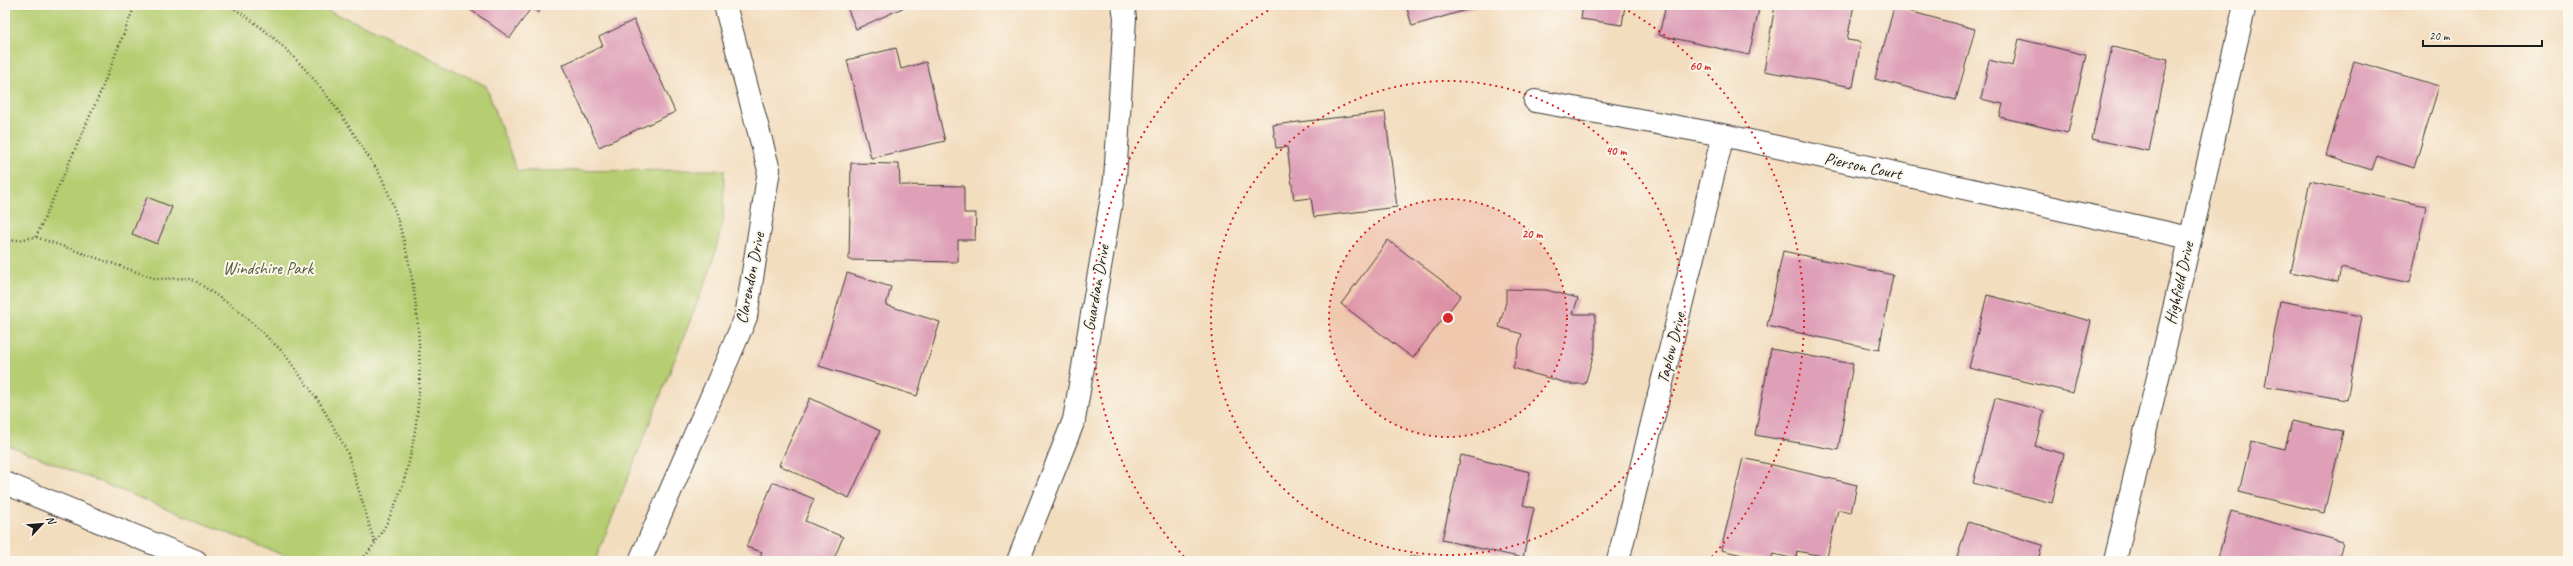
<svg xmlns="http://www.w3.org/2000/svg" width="2573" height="566" font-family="Caveat,sans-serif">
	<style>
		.green { fill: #b6cd71; stroke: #697446 }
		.building { fill: #de9fb7 }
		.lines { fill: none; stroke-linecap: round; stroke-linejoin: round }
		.street-casing { stroke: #3c3934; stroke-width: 24 }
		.path { stroke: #3c3934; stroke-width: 2.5; stroke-dasharray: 1 3; stroke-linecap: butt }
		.street { stroke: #fff; stroke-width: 22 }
		.ring { fill: none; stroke: #d62828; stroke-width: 2; stroke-dasharray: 2 4 }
		.labels { text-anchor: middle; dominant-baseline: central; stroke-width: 4; stroke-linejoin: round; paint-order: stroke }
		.street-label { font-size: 17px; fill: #1c1c1c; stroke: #fbf7ec }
		.park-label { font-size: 17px; fill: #525a3a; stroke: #fbf7ec }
		.centre { fill: #d62828; stroke: #fbf7ec; stroke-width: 2 }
		.ring-label { font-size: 12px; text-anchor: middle; font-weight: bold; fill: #d62828; stroke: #fbf7ec; stroke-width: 4; stroke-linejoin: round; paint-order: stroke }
	</style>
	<rect width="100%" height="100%" fill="#fbf7ec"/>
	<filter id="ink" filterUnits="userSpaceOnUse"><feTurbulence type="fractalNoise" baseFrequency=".025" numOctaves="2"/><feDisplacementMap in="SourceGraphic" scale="8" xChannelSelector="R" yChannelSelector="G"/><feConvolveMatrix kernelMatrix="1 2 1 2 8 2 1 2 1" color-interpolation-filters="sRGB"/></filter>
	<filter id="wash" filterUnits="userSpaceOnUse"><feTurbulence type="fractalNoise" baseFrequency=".012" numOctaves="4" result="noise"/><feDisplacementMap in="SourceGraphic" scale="16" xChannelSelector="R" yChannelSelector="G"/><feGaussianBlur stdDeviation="0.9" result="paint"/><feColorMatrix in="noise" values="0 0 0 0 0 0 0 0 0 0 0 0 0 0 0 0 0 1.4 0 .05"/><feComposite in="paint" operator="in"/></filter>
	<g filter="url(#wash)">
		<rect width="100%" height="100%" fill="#f3ddbf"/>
		<path class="green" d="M5 5H314L375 30 486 86 517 171 724 170 723 222 711 268 595 561H298L5 444Z"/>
		<g id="blocks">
			<path class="building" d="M464 5H544L538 13 531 8 510 38Z
				M846 5H909L856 29Z
				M1406 5H1483L1412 26Z
				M1583 5H1625L1622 25 1581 19Z
				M1666 5H1745L1759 9 1749 55 1659 35Z
				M1775 5H1854L1847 40 1861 42 1853 87 1764 71Z
				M1894 7 1975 29 1956 100 1875 79Z
				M634 20 675 112 599 147 562 65 603 46 599 37Z
				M2019 39 2086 55 2068 133 2000 117 2003 104 1981 99 1989 60 2013 66Z
				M2112 47 2168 59 2149 151 2092 139Z
				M896 48 901 69 926 62 945 141 871 158 847 60Z
				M2354 61 2439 86 2414 168 2377 156 2372 170 2326 156Z
				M1385 112 1397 207 1314 217 1311 198 1294 200 1287 147 1276 148 1273 125Z
				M851 163 899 164 900 185 964 186V213H976L975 240H958V262L849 260Z
				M2310 181 2426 206 2410 283 2341 268 2338 282 2291 272Z
				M147 197 172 207 157 244 132 234Z
				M1388 240 1461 295 1413 358 1341 304Z
				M1783 251 1893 275 1879 350 1767 326Z
				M847 273 891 287 886 305 940 322 917 396 819 366Z
				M1506 289 1546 290 1578 298 1573 314H1595V349L1585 384H1570L1513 368 1522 334 1499 327 1506 302Z
				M1987 295 2091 321 2073 393 1969 368Z
				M2280 301 2362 316 2347 400 2265 386Z
				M1771 349 1853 364 1838 450 1755 435Z
				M810 398 880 431 849 498 779 465Z
				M1995 398 2044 411 2035 446 2064 454 2052 503 1973 483Z
				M2292 421 2343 432 2324 513 2239 492 2251 441 2285 449Z
				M1461 455 1530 472 1523 505 1534 508 1523 558 1442 540Z
				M1743 458 1857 485 1851 513 1838 510 1827 557 1797 551 1796 559 1773 554 1771 561H1768L1721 550Z
				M773 482 814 499 805 521 843 537 833 561H758L762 552 746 547Z
				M2231 511 2343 542 2338 561H2217Z
				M1968 522 2042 545 2038 561H1956Z
				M1410 555 1441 560V561H1409Z"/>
		</g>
	</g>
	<g filter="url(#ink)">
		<use href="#blocks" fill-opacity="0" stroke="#3c3934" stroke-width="1"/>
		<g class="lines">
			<defs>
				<path id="street" d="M1535 101 1723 135 2190 238
					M5 483 196 561
					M640 561 746 317 769 170 725 5
					M1018 561 1074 420 1115 179 1125 18 1123 5
					M1618 561 1723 135
					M2115 561 2245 5"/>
			</defs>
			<use href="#street" class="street-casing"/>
			<path class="path" d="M228 5C285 38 330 94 364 150 371 161 379 171 384 183 430 287 440 471 361 561
				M36 237 101 91 135 5
				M5 242 36 237 157 279 191 278 238 310 283 352 320 403 347 451 375 544"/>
			<use href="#street" class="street"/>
		</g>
	</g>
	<circle cx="1448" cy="318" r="119" fill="#d62828" fill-opacity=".12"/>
	<g class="ring">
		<circle cx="1448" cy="318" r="119"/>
		<circle cx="1448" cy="318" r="237"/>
		<path d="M1188 561A356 356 0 0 1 1278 5M1618 5A356 356 0 0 1 1708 561"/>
	</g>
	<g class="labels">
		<g class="street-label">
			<text transform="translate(1863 166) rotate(12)">Pierson Court</text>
			<text transform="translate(750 278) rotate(-79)">Clarendon Drive</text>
			<text transform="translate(2179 283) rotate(-77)">Highfield Drive</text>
			<text transform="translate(1096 288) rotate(-80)">Guardian Drive</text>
			<text transform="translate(1671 348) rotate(-76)">Taplow Drive</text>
		</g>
		<g class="park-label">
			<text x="268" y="268">Windshire Park</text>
		</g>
	</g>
	<circle cx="1448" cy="318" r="6" class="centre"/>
	<g class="ring-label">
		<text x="1700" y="70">60 m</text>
		<text x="1616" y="155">40 m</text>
		<text x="1532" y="238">20 m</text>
	</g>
	<rect width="2573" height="566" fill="none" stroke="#fbf7ec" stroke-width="20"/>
	<g transform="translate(42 524) rotate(64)" stroke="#fbf7ec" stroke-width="3" paint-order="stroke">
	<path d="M0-3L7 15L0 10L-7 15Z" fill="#1c1c1c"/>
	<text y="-6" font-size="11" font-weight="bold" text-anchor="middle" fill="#1c1c1c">N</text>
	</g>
	<path d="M2423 40v6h119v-6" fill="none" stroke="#1c1c1c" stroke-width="2"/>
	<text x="2429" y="40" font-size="12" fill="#1c1c1c" stroke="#fbf7ec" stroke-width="3" paint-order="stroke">20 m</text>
</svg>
